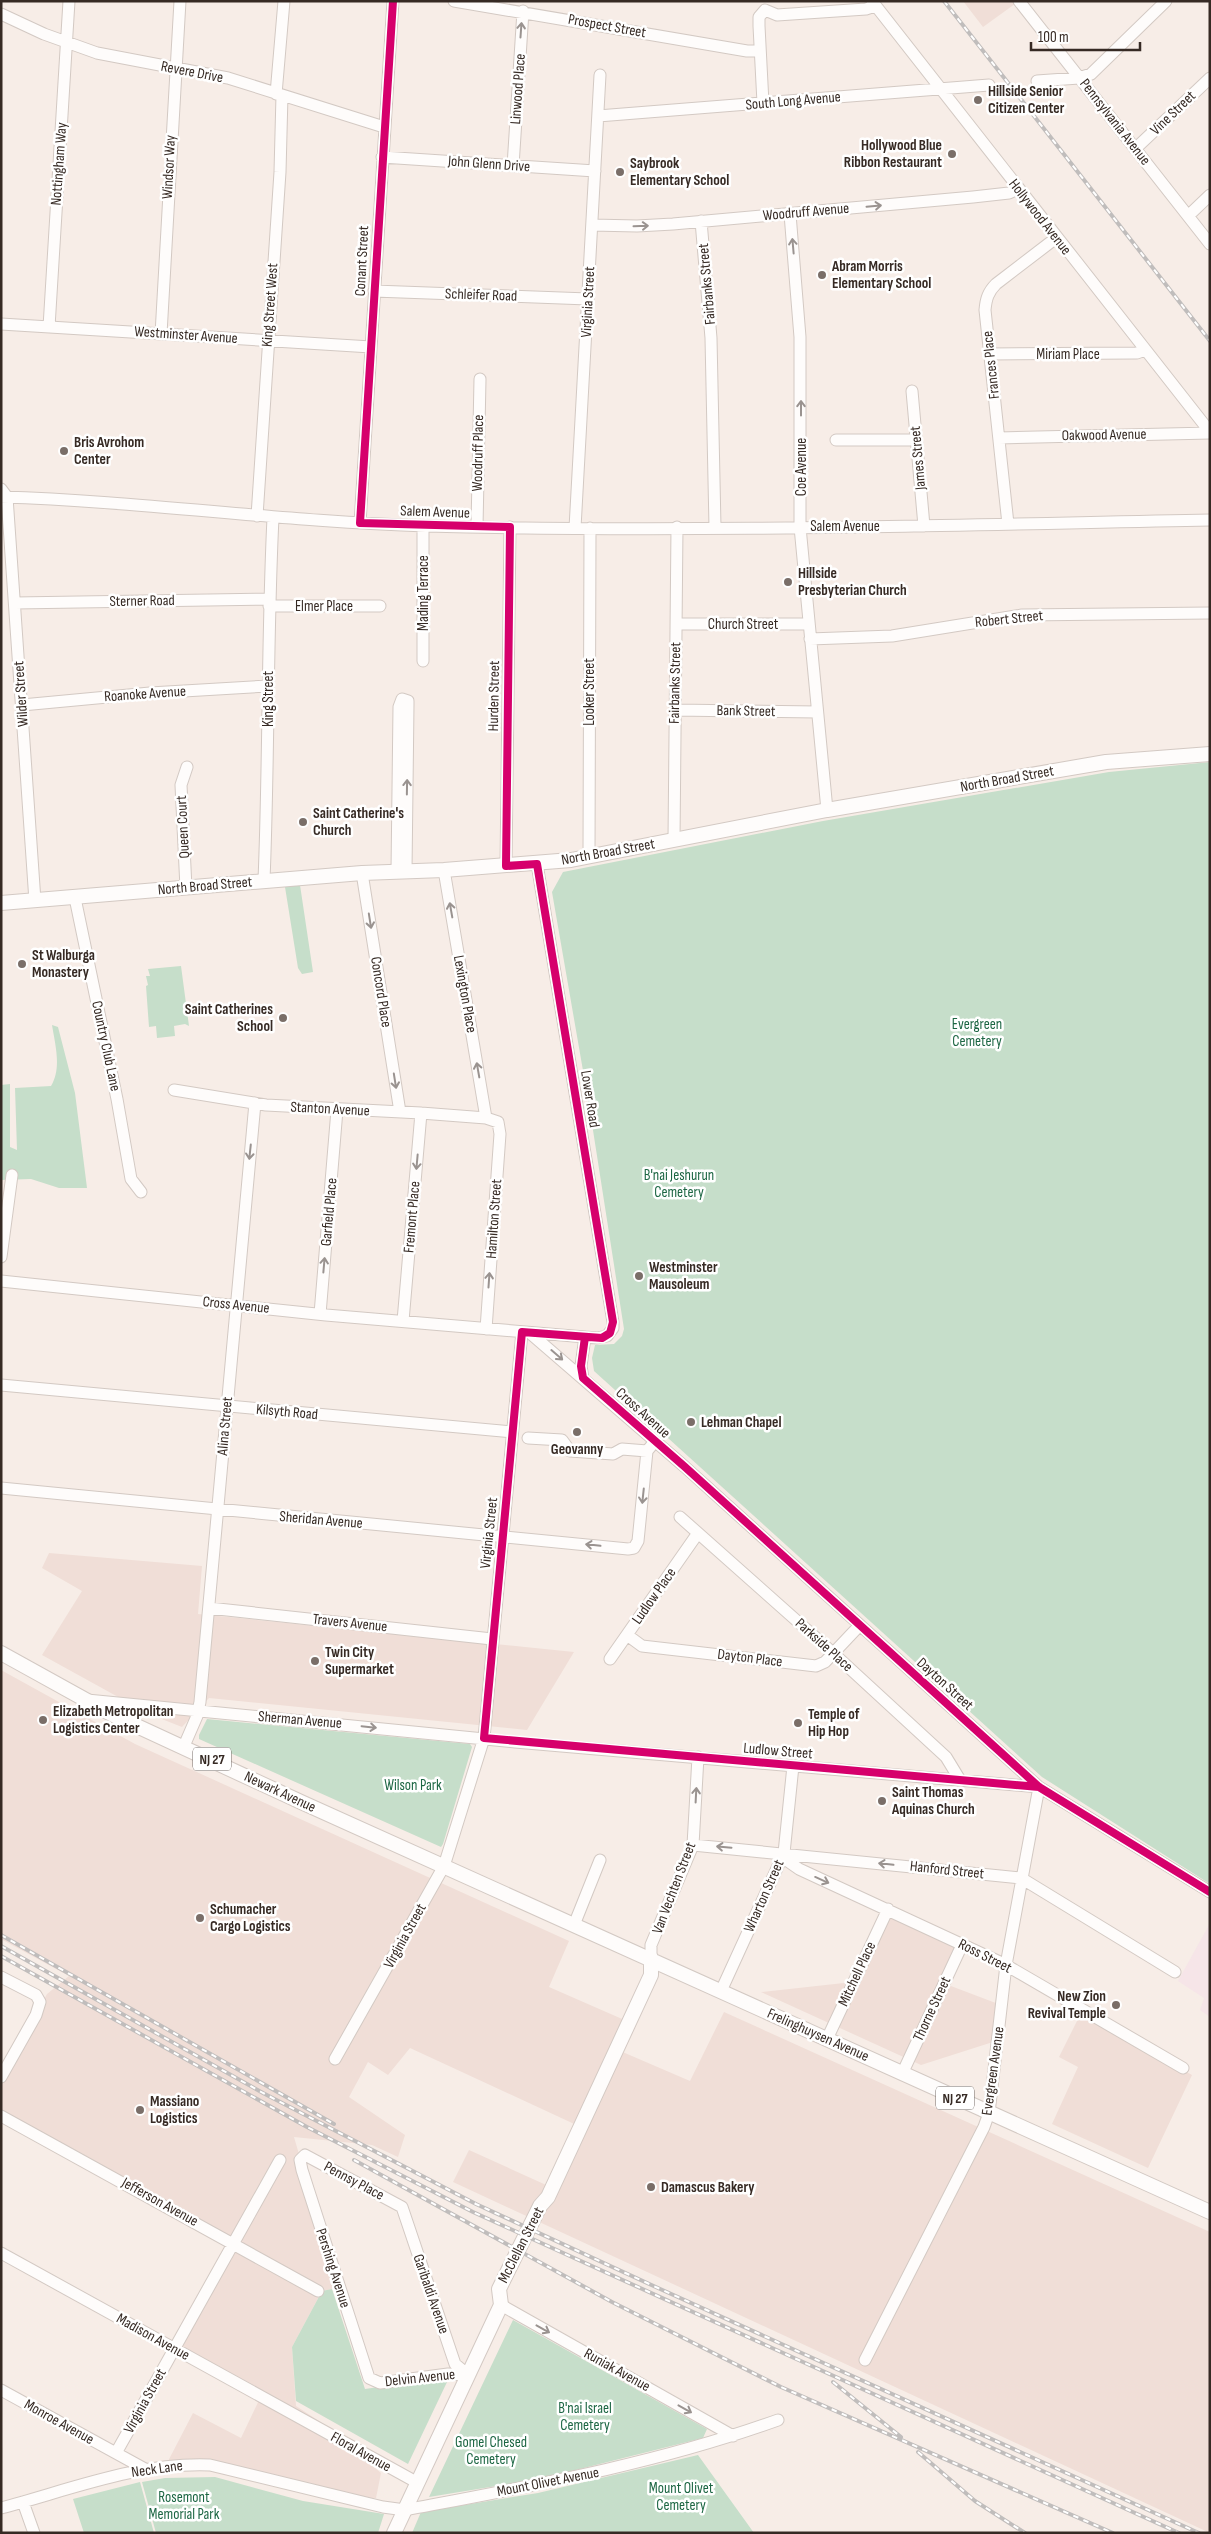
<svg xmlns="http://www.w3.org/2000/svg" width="1211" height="2534" font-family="'Sofia Sans Condensed',sans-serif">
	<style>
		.industrial { fill: #f0ded7 }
		.education { fill: #f6e5e8 }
		.green { fill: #c6deca }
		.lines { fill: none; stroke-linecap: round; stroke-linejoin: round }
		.minor-casing { stroke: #d3c9c3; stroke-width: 13 }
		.major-casing { stroke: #d3c9c3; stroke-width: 16 }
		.minor { stroke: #fefcfb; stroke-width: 11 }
		.major { stroke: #fefcfb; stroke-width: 14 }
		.rail-casing { stroke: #c0bdbc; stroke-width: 4 }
		.rail { stroke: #fff; stroke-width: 2; stroke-dasharray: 5.5; stroke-linecap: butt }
		.cycleway-casing { stroke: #fff; stroke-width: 11 }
		.cycleway { stroke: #d6006c; stroke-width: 8 }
		.oneway { stroke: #9a9390 }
		.poi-dot { fill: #7a6e68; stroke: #fff; stroke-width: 2 }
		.labels { text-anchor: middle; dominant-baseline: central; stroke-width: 5; stroke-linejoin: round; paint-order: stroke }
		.shield { fill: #fff; stroke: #726a66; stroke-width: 1 }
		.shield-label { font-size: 14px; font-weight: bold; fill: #362a24 }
		.street-label { font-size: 15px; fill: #362a24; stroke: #fff }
		.poi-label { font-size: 15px; font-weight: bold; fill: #362a24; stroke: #fff; text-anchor: start }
		.park-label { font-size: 15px; fill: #1c6643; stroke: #fff }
	</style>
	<rect width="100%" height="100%" fill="#f7ede7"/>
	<path class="industrial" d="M963 1H1019L983 27Z
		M49 1553 202 1566 198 1614 574 1652 527 1730 209 1698 182 1727 149 1714 42 1655 82 1591 42 1568Z
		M1 1670 135 1744 569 1941 549 1987 629 2022 618 2050 690 2081 724 2012 1210 2232V2533L453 2182 469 2150 555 2189 585 2129 410 2048 388 2075 368 2062 349 2097 405 2135 398 2157 372 2145 294 2137 338 2288 322 2291 292 2347 296 2406 319 2421 381 2473 376 2498 337 2497 187 2462 165 2467 193 2413 241 2438 261 2396 178 2350 236 2246 1 2115V2078L47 1994 69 1976 1 1939Z
		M886 1907 961 1945 943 1983 1001 2005 996 2041 921 2065 761 1992 853 1982Z
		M1081 2013 1192 2075 1148 2168 1052 2124 1078 2067 1059 2057Z"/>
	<path class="education" d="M1210 1923V2017L1200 2010 1204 1998 1178 1981Z"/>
	<path class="green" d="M1210 762V1884L1042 1777 594 1371 592 1358 595 1345 614 1344 622 1336 624 1329 590 1111 552 892 563 872 823 821 1109 772Z
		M300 885 313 972 302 974 298 968 285 887Z
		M181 966 189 1026 185 1024 174 1026 175 1036 157 1038 156 1026 149 1027 146 986 148 985 146 976H150L148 969Z
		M52 1025 58 1027 75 1093 87 1188H59L31 1179 1 1180V1085L10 1084V1147L17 1150 15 1088 51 1086C62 1068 55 1044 52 1025Z
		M207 1719 470 1744 472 1747 443 1844 441 1847 199 1739V1735Z
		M332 2289 365 2389 447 2377 448 2380 408 2464 296 2401 292 2347 322 2291Z
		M513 2320 707 2429 703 2438 540 2479 429 2497Z
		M698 2455 754 2533H412L421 2512 538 2493Z
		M215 2477 303 2501 384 2514 378 2533H156L142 2482 165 2478Z
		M140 2482 154 2533H84L73 2499Z"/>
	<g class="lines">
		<defs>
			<path id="minor" d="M454 1 747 51H760
				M872 1 1210 432
				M1019 1 1210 244
				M765 10 777 15 866 9 875 6
				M1 14 44 34 97 53 228 78 384 127
				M1037 81 1079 78 1091 74 1166 1
				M276 94 284 1
				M763 103 759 26V17L765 10
				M598 116 989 85
				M1135 149 1210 78
				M382 157 595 171
				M513 166 523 11
				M790 214 800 337V527L827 810
				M1188 216 1210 195
				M701 221 711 338 715 527
				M592 225 637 226 673 224 973 197 1009 193 1018 189
				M374 291 588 299
				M1 324 371 347
				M49 327 69 1
				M161 334 180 1
				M990 354 1137 353 1145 350
				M912 391 924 526
				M999 438 1210 433
				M836 440H915
				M1 489 7 497 35 901
				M1 497C143 501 284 522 426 526 687 533 949 525 1210 520
				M257 516 280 172 282 95
				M360 523 393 1
				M1008 524 985 310C986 299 988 292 996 284L1056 238
				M423 526V661
				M477 527 480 379
				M575 528 600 75
				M15 603 269 599
				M269 606H380
				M676 624H809
				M810 639 892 636 1022 615 1210 613
				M22 705 150 693 267 686
				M675 710 817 712
				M674 840 677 527
				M589 857 590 528
				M506 866 510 527
				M444 870 486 1118
				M397 871 399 707 402 699 408 701V704L406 871
				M362 873 400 1112
				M264 880C269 760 267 639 273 518
				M186 888 181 785 187 767
				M75 898 117 1099 131 1179 141 1192
				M174 1090 266 1105 421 1113 486 1118 498 1122 500 1134 486 1329
				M1 1257 12 1175
				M1 1281 326 1315 597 1338 607 1336 613 1328V1322L537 864
				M320 1314 337 1110
				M403 1321 421 1113
				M530 1333 685 1467 1039 1787 1210 1892
				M583 1378 581 1366 585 1337
				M1 1385 512 1432
				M528 1438 562 1440 570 1451 613 1454 622 1449 647 1451 652 1445
				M1 1488 628 1549 634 1548 638 1541 647 1451
				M680 1517 833 1653 946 1757 960 1780
				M209 1608 492 1639
				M627 1635 642 1646 816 1666 825 1662 860 1625
				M610 1659 698 1533
				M87 1700 515 1742 1039 1787
				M184 1746 197 1716 200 1702 255 1103
				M693 1845 1021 1878 1175 1972
				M784 1853 789 1862 799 1869 1004 1964 1183 2068
				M574 1925 600 1860
				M651 1958V1945L693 1845 698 1757
				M1 1977 36 1995 40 2002 36 2015 1 2077
				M721 1991 784 1853 793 1766
				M827 2039 888 1909
				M335 2059 444 1866 484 1738 522 1332
				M902 2074 962 1945
				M1 2116 318 2291
				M305 2155 402 2207 455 2364 468 2375 448 2374 380 2383 369 2378 302 2170 300 2160Z
				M1 2253 418 2483
				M501 2305 733 2436
				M865 2360 984 2127 989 2113 1006 1965 1039 1787
				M1 2390 145 2469
				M116 2453 280 2160
				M23 2502 34 2533
				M1 2508C69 2490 139 2462 210 2465L383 2507 405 2510C531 2486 656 2464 778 2420"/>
			<path id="major" d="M1 903 362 873 444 870 571 860 827 810 1106 762 1210 754
				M1 1653 113 1715 301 1802 1210 2212
				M394 2533 501 2305 499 2289 540 2206 548 2197 651 1975V1958"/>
		</defs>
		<use href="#minor" class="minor-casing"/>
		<use href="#major" class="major-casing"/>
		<use href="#minor" class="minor"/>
		<use href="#major" class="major"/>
		<defs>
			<path id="rail" d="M944 1 1210 341
				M1 1935 334 2124
				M1 1946 263 2093 476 2204 658 2288 1199 2533
				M1 1956 307 2127 473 2212 1179 2533
				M354 2160 612 2302 781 2387 1113 2533
				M833 2382 901 2437
				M918 2452 975 2501 1025 2533"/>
		</defs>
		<use href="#rail" class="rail-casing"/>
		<use href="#rail" class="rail"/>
		<defs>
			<path id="cycleway" d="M393 1 360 523 510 527 506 866 537 864 613 1322 610 1333 602 1338 522 1332 484 1738 1039 1787
				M585 1337 581 1366 583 1378 685 1467 1039 1787 1210 1892"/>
		</defs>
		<use href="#cycleway" class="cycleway-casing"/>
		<use href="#cycleway" class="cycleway"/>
	</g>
	<defs><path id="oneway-shaft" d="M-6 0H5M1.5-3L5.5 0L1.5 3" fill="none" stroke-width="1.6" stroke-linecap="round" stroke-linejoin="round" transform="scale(1.25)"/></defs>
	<g class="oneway">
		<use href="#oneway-shaft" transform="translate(521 30) rotate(-86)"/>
		<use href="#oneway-shaft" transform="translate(874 206) rotate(-5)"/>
		<use href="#oneway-shaft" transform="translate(641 226) rotate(-2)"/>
		<use href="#oneway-shaft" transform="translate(793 246) rotate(-95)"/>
		<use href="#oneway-shaft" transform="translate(801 408) rotate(-90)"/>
		<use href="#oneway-shaft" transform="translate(407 787) rotate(-89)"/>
		<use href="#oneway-shaft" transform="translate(451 910) rotate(-100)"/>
		<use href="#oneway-shaft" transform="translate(370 921) rotate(81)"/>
		<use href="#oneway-shaft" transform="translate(478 1070) rotate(-100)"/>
		<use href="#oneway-shaft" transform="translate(395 1081) rotate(81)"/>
		<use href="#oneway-shaft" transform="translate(250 1152) rotate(96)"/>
		<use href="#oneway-shaft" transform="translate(417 1162) rotate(95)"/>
		<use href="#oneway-shaft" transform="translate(324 1265) rotate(-85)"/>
		<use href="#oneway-shaft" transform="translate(489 1280) rotate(-86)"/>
		<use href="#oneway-shaft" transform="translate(557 1355) rotate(41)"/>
		<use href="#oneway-shaft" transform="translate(643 1496) rotate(96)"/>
		<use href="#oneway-shaft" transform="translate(593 1545) rotate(-174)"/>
		<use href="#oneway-shaft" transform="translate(369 1727) rotate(6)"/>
		<use href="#oneway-shaft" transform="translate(696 1795) rotate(-87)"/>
		<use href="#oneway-shaft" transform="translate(724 1847) rotate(-175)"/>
		<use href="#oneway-shaft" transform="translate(886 1864) rotate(-174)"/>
		<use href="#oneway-shaft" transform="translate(822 1880) rotate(24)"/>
		<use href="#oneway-shaft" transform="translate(543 2329) rotate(29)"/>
		<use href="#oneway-shaft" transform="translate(685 2409) rotate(29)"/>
	</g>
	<g class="poi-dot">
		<circle cx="978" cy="100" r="5"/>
		<circle cx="952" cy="154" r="5"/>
		<circle cx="620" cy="172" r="5"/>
		<circle cx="822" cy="275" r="5"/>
		<circle cx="64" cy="451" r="5"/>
		<circle cx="788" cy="582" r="5"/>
		<circle cx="303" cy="822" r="5"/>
		<circle cx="22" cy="964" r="5"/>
		<circle cx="283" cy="1018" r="5"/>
		<circle cx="639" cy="1276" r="5"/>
		<circle cx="691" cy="1422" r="5"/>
		<circle cx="577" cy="1432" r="5"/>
		<circle cx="315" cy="1661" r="5"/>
		<circle cx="43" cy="1720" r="5"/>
		<circle cx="798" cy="1723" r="5"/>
		<circle cx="882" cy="1801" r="5"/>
		<circle cx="200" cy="1918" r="5"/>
		<circle cx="1116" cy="2005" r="5"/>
		<circle cx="140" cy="2110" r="5"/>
		<circle cx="651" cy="2187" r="5"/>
	</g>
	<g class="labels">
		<g class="shield">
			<rect x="193" y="1747.5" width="38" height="23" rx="4"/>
			<rect x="936" y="2086.5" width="38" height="23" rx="4"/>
		</g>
		<g class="shield-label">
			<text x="212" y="1759">NJ 27</text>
			<text x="955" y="2098">NJ 27</text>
		</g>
		<g class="street-label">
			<text transform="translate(607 26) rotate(10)">Prospect Street</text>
			<text transform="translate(192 72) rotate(11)">Revere Drive</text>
			<text transform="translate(518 89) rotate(-86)">Linwood Place</text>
			<text transform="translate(793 101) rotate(-5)">South Long Avenue</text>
			<text transform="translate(1173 113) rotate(-44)">Vine Street</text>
			<text transform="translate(1115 122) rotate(52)">Pennsylvania Avenue</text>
			<text transform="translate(59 164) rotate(-86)">Nottingham Way</text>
			<text transform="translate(489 164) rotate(4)">John Glenn Drive</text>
			<text transform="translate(169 167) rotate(-87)">Windsor Way</text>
			<text transform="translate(806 212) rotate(-5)">Woodruff Avenue</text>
			<text transform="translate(1040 217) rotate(52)">Hollywood Avenue</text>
			<text transform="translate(362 261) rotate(-87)">Conant Street</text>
			<text transform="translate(707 284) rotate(-95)">Fairbanks Street</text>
			<text transform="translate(481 295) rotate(2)">Schleifer Road</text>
			<text transform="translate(588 302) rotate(-87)">Virginia Street</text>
			<text transform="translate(270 305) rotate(-86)">King Street West</text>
			<text transform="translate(186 335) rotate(4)">Westminster Avenue</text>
			<text x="1068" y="354">Miriam Place</text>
			<text transform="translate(991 365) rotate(-96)">Frances Place</text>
			<text transform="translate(1104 435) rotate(-1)">Oakwood Avenue</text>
			<text transform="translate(478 453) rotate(-89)">Woodruff Place</text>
			<text transform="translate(918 458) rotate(-95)">James Street</text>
			<text transform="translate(801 467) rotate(-90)">Coe Avenue</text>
			<text transform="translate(435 512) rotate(2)">Salem Avenue</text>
			<text x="845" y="526">Salem Avenue</text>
			<text transform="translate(423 593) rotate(-90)">Mading Terrace</text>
			<text transform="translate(142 601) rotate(-1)">Sterner Road</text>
			<text x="324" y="606">Elmer Place</text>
			<text transform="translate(1009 619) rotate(-6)">Robert Street</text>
			<text x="743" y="624">Church Street</text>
			<text transform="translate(675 683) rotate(-89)">Fairbanks Street</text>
			<text transform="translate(589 692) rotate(-90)">Looker Street</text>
			<text transform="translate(21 694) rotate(-94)">Wilder Street</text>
			<text transform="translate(145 694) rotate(-4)">Roanoke Avenue</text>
			<text transform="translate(494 696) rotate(-89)">Hurden Street</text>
			<text transform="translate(268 699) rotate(-90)">King Street</text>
			<text transform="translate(746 711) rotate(1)">Bank Street</text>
			<text transform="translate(1007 779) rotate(-10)">North Broad Street</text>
			<text transform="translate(183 827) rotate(-93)">Queen Court</text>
			<text transform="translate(608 852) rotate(-10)">North Broad Street</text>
			<text transform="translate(205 886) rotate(-5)">North Broad Street</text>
			<text transform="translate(381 992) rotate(81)">Concord Place</text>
			<text transform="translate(465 994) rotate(80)">Lexington Place</text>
			<text transform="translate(106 1046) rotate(78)">Country Club Lane</text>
			<text transform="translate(590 1099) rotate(81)">Lower Road</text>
			<text transform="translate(330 1109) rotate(3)">Stanton Avenue</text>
			<text transform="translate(329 1212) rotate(-85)">Garfield Place</text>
			<text transform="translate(412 1217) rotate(-85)">Fremont Place</text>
			<text transform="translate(494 1219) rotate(-86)">Hamilton Street</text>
			<text transform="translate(236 1305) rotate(6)">Cross Avenue</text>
			<text transform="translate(287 1412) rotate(5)">Kilsyth Road</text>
			<text transform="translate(643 1413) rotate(42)">Cross Avenue</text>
			<text transform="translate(225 1426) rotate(-85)">Alina Street</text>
			<text transform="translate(321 1520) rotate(5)">Sheridan Avenue</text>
			<text transform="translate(489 1533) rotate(-84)">Virginia Street</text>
			<text transform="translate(654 1596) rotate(-55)">Ludlow Place</text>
			<text transform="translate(350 1623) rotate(6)">Travers Avenue</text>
			<text transform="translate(824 1645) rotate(42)">Parkside Place</text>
			<text transform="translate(750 1658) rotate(7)">Dayton Place</text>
			<text transform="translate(945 1684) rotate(42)">Dayton Street</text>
			<text transform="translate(300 1720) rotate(5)">Sherman Avenue</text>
			<text transform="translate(778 1751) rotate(5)">Ludlow Street</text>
			<text transform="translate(280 1792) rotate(25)">Newark Avenue</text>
			<text transform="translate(947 1870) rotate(6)">Hanford Street</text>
			<text transform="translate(674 1888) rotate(-69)">Van Vechten Street</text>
			<text transform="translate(764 1896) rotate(-66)">Wharton Street</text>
			<text transform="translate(405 1936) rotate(-61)">Virginia Street</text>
			<text transform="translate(985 1956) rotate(27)">Ross Street</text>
			<text transform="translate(857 1974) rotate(-65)">Mitchell Place</text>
			<text transform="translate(932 2009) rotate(-65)">Thorne Street</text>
			<text transform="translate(818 2035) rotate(24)">Frelinghuysen Avenue</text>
			<text transform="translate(993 2071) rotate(-82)">Evergreen Avenue</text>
			<text transform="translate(354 2181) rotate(28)">Pennsy Place</text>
			<text transform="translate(160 2202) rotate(29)">Jefferson Avenue</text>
			<text transform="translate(521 2245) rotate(-63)">McClellan Street</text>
			<text transform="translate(333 2268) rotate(72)">Pershing Avenue</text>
			<text transform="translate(431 2294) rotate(71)">Garibaldi Avenue</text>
			<text transform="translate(153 2337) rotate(29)">Madison Avenue</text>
			<text transform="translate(617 2370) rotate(29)">Runiak Avenue</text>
			<text transform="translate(420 2378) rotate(-6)">Delvin Avenue</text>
			<text transform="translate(145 2401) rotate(-61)">Virginia Street</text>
			<text transform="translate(59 2422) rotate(29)">Monroe Avenue</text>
			<text transform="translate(361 2452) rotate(29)">Floral Avenue</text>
			<text transform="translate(157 2469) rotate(-8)">Neck Lane</text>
			<text transform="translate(548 2482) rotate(-11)">Mount Olivet Avenue</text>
		</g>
		<g class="poi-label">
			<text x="988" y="91">Hillside Senior<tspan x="988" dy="17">Citizen Center</tspan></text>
			<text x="942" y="145" text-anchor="end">Hollywood Blue<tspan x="942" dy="17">Ribbon Restaurant</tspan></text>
			<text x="630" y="163">Saybrook<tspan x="630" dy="17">Elementary School</tspan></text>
			<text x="832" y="266">Abram Morris<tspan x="832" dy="17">Elementary School</tspan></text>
			<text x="74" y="442">Bris Avrohom<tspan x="74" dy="17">Center</tspan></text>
			<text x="798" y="573">Hillside<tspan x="798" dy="17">Presbyterian Church</tspan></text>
			<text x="313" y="813">Saint Catherine's<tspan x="313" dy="17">Church</tspan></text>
			<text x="32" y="955">St Walburga<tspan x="32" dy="17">Monastery</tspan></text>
			<text x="273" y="1009" text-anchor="end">Saint Catherines<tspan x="273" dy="17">School</tspan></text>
			<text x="649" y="1267">Westminster<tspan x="649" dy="17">Mausoleum</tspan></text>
			<text x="701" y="1422">Lehman Chapel</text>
			<text x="577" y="1449" text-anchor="middle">Geovanny</text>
			<text x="325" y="1652">Twin City<tspan x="325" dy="17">Supermarket</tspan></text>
			<text x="53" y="1711">Elizabeth Metropolitan<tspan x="53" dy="17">Logistics Center</tspan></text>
			<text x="808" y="1714">Temple of<tspan x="808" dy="17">Hip Hop</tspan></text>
			<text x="892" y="1792">Saint Thomas<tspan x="892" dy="17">Aquinas Church</tspan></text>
			<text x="210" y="1909">Schumacher<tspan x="210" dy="17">Cargo Logistics</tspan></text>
			<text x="1106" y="1996" text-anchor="end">New Zion<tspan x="1106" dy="17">Revival Temple</tspan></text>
			<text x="150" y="2101">Massiano<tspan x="150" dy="17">Logistics</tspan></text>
			<text x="661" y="2187">Damascus Bakery</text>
		</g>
		<g class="park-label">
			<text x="977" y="1024">Evergreen<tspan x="977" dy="17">Cemetery</tspan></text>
			<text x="679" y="1175">B'nai Jeshurun<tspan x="679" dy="17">Cemetery</tspan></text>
			<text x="413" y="1785">Wilson Park</text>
			<text x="585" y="2408">B'nai Israel<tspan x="585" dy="17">Cemetery</tspan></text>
			<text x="491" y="2442">Gomel Chesed<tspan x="491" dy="17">Cemetery</tspan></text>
			<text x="681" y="2488">Mount Olivet<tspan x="681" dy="17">Cemetery</tspan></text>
			<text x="184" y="2497">Rosemont<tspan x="184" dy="17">Memorial Park</tspan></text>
		</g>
	</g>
	<rect width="1211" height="2534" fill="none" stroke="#362a24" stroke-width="5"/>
	<path d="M1031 42v8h109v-8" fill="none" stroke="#362a24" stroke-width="2.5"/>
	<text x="1038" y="42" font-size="15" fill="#362a24" stroke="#ffffff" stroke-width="4" paint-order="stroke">100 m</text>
</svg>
